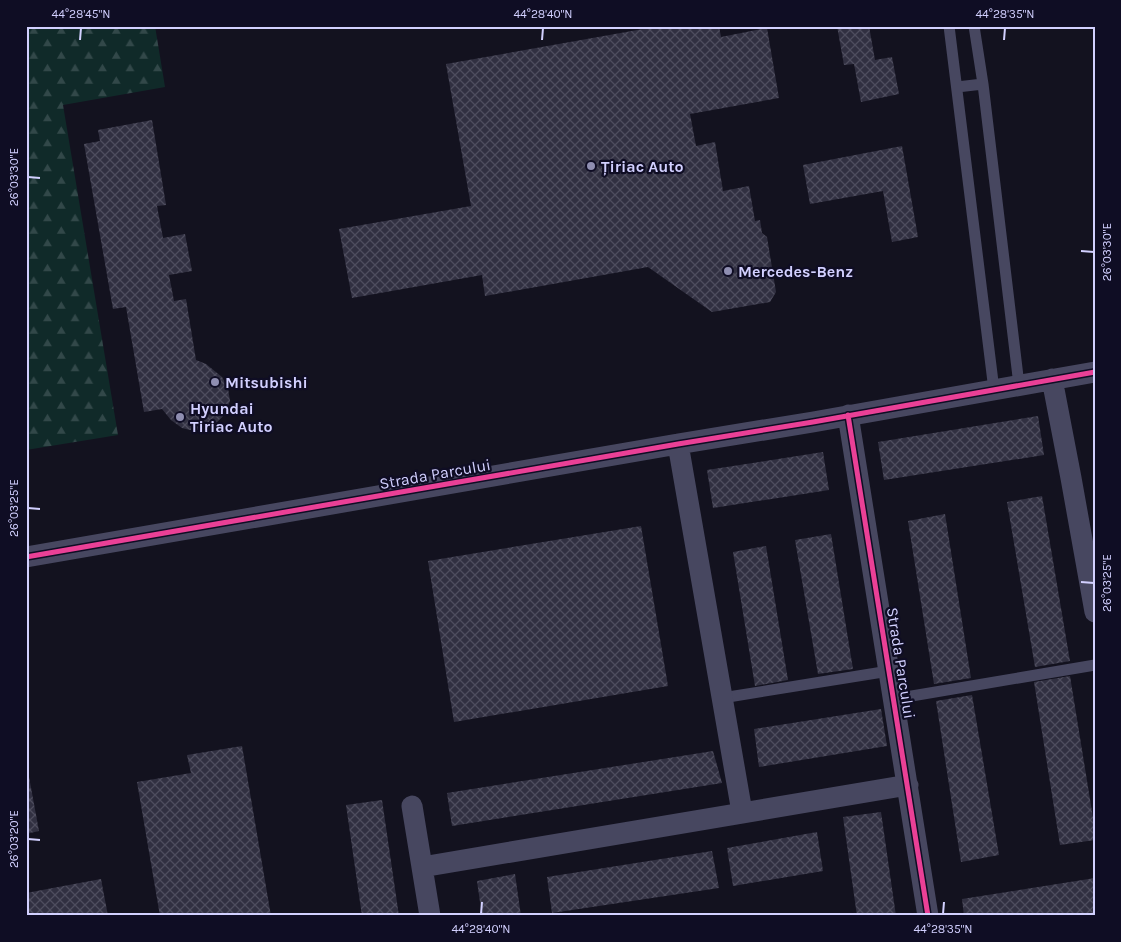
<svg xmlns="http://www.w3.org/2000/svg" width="1121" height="942" font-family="Karla,sans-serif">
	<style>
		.forest { fill: url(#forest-firs) }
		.building { fill: url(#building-cross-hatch) }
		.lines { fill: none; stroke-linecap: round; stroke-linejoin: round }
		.service { stroke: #474760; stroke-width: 11 }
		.minor { stroke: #474760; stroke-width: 21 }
		.cycleway-casing { stroke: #0f0d24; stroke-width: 8 }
		.cycleway { stroke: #ea4096; stroke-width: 5 }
		.ticks { fill: none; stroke: #d2d0ff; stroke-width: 2 }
		.poi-dot { fill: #8f8eb1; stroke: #0f0d24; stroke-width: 2 }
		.labels { text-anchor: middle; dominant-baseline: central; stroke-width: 4.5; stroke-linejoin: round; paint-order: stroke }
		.poi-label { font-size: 16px; font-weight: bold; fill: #d2d0ff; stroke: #0f0d24; text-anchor: start }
		.street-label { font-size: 16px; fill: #d2d0ff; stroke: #0f0d24 }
		.neatline { fill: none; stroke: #d2d0ff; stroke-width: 2 }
		.ticks-label { font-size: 12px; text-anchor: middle; fill: #d2d0ff }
	</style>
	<defs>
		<pattern id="forest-firs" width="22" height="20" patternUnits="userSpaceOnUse" patternTransform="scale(1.25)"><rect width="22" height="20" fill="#102a29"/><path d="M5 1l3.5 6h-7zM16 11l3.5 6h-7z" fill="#324849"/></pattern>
		<pattern id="building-cross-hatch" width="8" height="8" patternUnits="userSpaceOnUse" patternTransform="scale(1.25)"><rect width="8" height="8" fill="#313041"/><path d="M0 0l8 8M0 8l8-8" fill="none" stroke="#4e4d5e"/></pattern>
	</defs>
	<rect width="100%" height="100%" fill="#13121f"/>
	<path class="forest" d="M26 26H155L165 87 63 105 118 435 26 450Z"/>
	<path class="building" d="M660 26H719L721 37 767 28 779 98 690 114 696 146 715 142 723 191 749 186 755 221 760 220 762 233 767 237 776 292 770 302 712 312 648 267 485 296 482 275 352 298 339 229 471 206 446 64Z
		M837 26H869L875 60 892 57 899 94 861 102 854 64 844 65Z
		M152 120 166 205 157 206 163 238 185 234 192 271 169 275 174 301 186 299 196 360 206 364 222 377 228 388 230 401 224 415 214 425 202 430H190L182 428 171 420 162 409 144 412 126 307 113 309 84 144 100 141 98 130Z
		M902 146 918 237 892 242 883 191 810 204 803 165Z
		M1038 416 1044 455 884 480 878 442Z
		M823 452 829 490 713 508 707 470Z
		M1042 496 1070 661 1035 667 1007 502Z
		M945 514 971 678 934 684 908 521Z
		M641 526 668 686 454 722 428 561Z
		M831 534 853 669 818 674 795 540Z
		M766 546 788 680 755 686 733 552Z
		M1070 676 1095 830V840L1060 845 1034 682Z
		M972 695 999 855 961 862 936 701Z
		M881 709 887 746 759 767 754 729Z
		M242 746 271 916H160L137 782 191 773 187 755Z
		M713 751 722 783 452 826 447 793Z
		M26 766H27L39 831 26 834Z
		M382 800 399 916H362L346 805Z
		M881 812 896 916H857L843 817Z
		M817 832 823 871 733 886 727 848Z
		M712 851 719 888 552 913 547 877Z
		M515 874 521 916H482L477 881Z
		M1095 878V914L1084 916H964L962 899Z
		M101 879 108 916H26V893Z"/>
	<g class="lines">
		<path class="service" d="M949 26 994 390
			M974 26 983 84 1019 385
			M957 87 983 84
			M722 698 889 671
			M894 699 1095 665"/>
		<path class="minor" d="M1052 379 1071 478 1095 612
			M848 415 928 916
			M678 444 742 812
			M26 557 678 444 813 422 1095 372
			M412 806 430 916
			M422 867 908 785"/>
		<defs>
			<path id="cycleway" d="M848 415 928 916
				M26 557 678 444 813 422 1095 372"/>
		</defs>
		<use href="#cycleway" class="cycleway-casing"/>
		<use href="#cycleway" class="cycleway"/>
	</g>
	<path class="ticks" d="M80 40 81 28M542 40 543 28M1004 40 1005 28M28 177 40 178M1081 251 1094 252M28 508 40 509M1081 582 1094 583M28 839 40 840M481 914 482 902M943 914 944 902"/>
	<g class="poi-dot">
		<circle cx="591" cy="166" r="5"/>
		<circle cx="728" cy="271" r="5"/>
		<circle cx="215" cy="382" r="5"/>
		<circle cx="180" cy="417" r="5"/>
	</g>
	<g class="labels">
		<g class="poi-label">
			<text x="601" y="166">Țiriac Auto</text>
			<text x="738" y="271">Mercedes-Benz</text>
			<text x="225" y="382">Mitsubishi</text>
			<text x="190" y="408">Hyundai<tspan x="190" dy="18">Tiriac Auto</tspan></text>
		</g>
		<g class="street-label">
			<text transform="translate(435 474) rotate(-10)">Strada Parcului</text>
			<text transform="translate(901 663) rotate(81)">Strada Parcului</text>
		</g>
	</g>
	<rect width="1121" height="942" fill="none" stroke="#0f0d24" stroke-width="55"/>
	<rect x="28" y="28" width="1066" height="886" class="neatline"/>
	<g class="ticks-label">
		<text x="81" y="18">44°28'45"N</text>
		<text x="543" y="18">44°28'40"N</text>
		<text x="1005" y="18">44°28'35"N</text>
		<text transform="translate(14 177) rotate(-90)" y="4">26°03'30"E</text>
		<text transform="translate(1107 252) rotate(-90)" y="4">26°03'30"E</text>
		<text transform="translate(14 508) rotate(-90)" y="4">26°03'25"E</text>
		<text transform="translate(1107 583) rotate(-90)" y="4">26°03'25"E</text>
		<text transform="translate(14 839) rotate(-90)" y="4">26°03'20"E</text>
		<text x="481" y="933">44°28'40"N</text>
		<text x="943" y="933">44°28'35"N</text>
	</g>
</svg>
